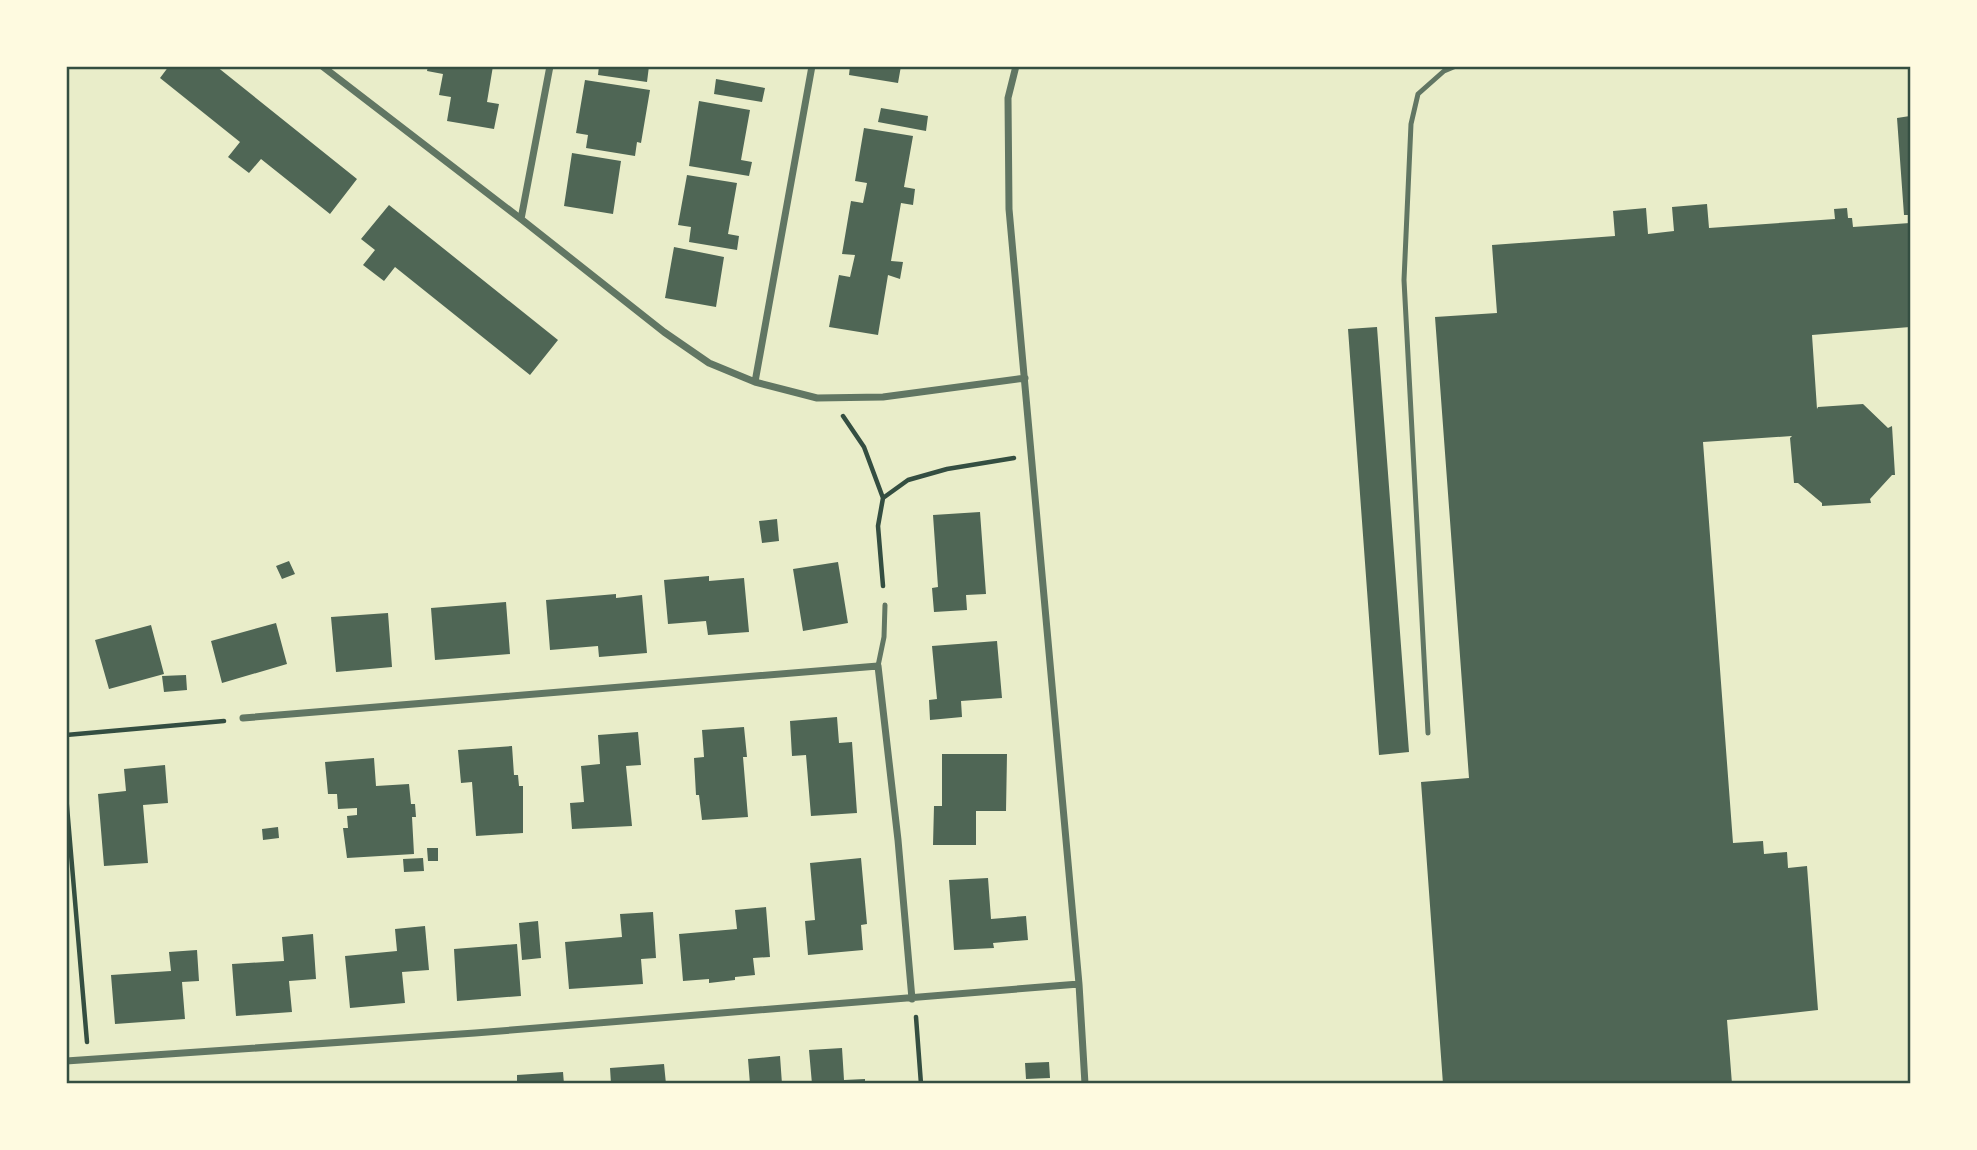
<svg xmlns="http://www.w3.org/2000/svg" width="1977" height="1150" font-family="'Space Grotesk',sans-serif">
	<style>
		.building { fill: #4f6655 }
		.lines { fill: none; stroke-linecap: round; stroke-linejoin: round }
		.path { stroke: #344e41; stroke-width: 4.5 }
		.service { stroke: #617663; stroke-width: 5 }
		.minor { stroke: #617663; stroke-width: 7 }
		.neatline { fill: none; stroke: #344e41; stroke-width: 2.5 }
	</style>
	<rect width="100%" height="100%" fill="#e9edc9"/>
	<path class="building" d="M169 66H216L357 179 330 214 261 159 249 173 228 157 240 142 160 78Z
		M428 66H493L487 102 499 104 494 129 447 121 451 97 439 95 443 74 427 71Z
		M599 66H649L647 82 598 75Z
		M850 66H901L898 83 849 75Z
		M716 79 765 88 762 102 714 94Z
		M585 80 650 90 641 143 637 142 635 156 586 148 588 135 576 133Z
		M699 101 750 110 741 160 752 162 749 176 689 166Z
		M881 108 928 116 926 131 878 122Z
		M1910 116V215H1904L1897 118Z
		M864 128 913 136 904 187 915 189 913 205 901 203 891 261 903 262 900 279 888 275 878 335 829 327 839 275 850 277 855 255 842 254 851 201 863 203 867 183 855 181Z
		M572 153 621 161 613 214 564 206Z
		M687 175 737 183 728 234 739 236 737 250 689 242 691 227 678 225Z
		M1707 204 1709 228 1835 219 1834 209 1847 208 1848 218H1852L1853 227 1910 223V327L1812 335 1817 409 1818 407 1863 404 1888 428 1892 426 1895 475H1892L1870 499 1871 503 1822 506V503L1798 483H1794L1790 438 1792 436 1703 442 1733 843 1763 841 1764 854 1787 852 1788 868 1807 866 1818 1010 1727 1020 1732 1084H1443L1421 782 1469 778 1435 317 1497 313 1492 245 1615 236 1613 211 1646 208 1648 234 1674 231 1672 207Z
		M389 205 558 340 530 375 395 267 384 281 363 265 375 250 361 239Z
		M674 247 724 257 716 307 665 298Z
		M1377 327 1409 752 1379 755 1348 329Z
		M980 512 986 594 966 595 967 610 934 612 932 588 938 587 933 515Z
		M777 519 779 541 762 543 759 521Z
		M289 561 295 574 282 579 276 566Z
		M838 562 848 623 803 631 793 569Z
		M709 576V581L744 578 749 632 708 635 706 621 668 624 664 580Z
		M616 594V598L642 595 647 653 599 657 598 646 550 650 546 600Z
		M506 602 510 654 435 660 431 608Z
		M388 613 392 667 336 672 331 617Z
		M276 623 287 664 222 683 211 641Z
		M151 625 164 674 109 689 95 640Z
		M997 641 1002 698 961 701 962 717 930 720 929 700 937 699 932 646Z
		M186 675 187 690 164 692 162 676Z
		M837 717 839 743 852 742 857 813 811 816 806 755 792 756 790 721Z
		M744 727 747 757H743L748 817 702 820 699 795H696L694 758 704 757 702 730Z
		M638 732 641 765 626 766 632 826 572 829 570 803 584 802 581 766 600 764 598 735Z
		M512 746 514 775H518L519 786H523V833L476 836 472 782 461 783 458 750Z
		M942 754H1007L1006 811H976V845H933L934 806H942Z
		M374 758 376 786 409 784 411 804H415L416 817H412L414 854 347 858 343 828H348L347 816 357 815V808L338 809 337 794H328L325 762Z
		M165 765 168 803 143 805 148 863 104 866 98 794 126 791 124 769Z
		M278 827 279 838 263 840 262 829Z
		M427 848H438V861H428Z
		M423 858 424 871 404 872 403 859Z
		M861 858 867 924 861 925 863 950 808 955 805 921 815 920 810 863Z
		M988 878 991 919 1026 916 1028 940 993 943 994 948 954 950 949 880Z
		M766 907 770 957 753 958 755 975 735 977V980L709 983V979L683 981 679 934 737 929 735 910Z
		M653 912 656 958 641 959 643 984 569 989 565 942 622 937 620 914Z
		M538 921 541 958 522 960 519 923Z
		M425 926 429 970 402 972 405 1003 350 1008 345 956 397 951 395 929Z
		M313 934 316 979 289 981 292 1012 236 1016 232 964 284 961 282 937Z
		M517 944 521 996 457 1001 454 949Z
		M197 950 199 981 182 982 185 1019 115 1024 111 975 171 971 169 952Z
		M842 1048 844 1080 865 1079V1084H812L809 1050Z
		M780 1056 782 1084H750L748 1059Z
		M1049 1062 1050 1078 1026 1079 1025 1063Z
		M664 1064 666 1084H611L610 1068Z
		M563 1072 564 1084H517V1075Z"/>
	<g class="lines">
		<path class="path" d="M843 416 864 447 883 498 878 526 883 586
			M883 498 908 480 947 469 1014 458
			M66 735 224 721
			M66 795 87 1042
			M916 1017 921 1084"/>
		<path class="service" d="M878 666 884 637 885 605
			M1428 733 1404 280 1411 124 1418 94 1444 71 1456 66"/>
		<path class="minor" d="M322 66 521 219 664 332 709 363 755 382 817 398 883 397 1025 378
			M1016 66 1008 98 1009 209 1079 984 1085 1084
			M521 219 550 66
			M755 382 812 66
			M243 718 878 666 898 840 912 999
			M66 1061 475 1033 1079 984"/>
	</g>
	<rect width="1977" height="1150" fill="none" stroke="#fefae0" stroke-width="136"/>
	<rect x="68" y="68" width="1841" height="1014" class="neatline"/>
</svg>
